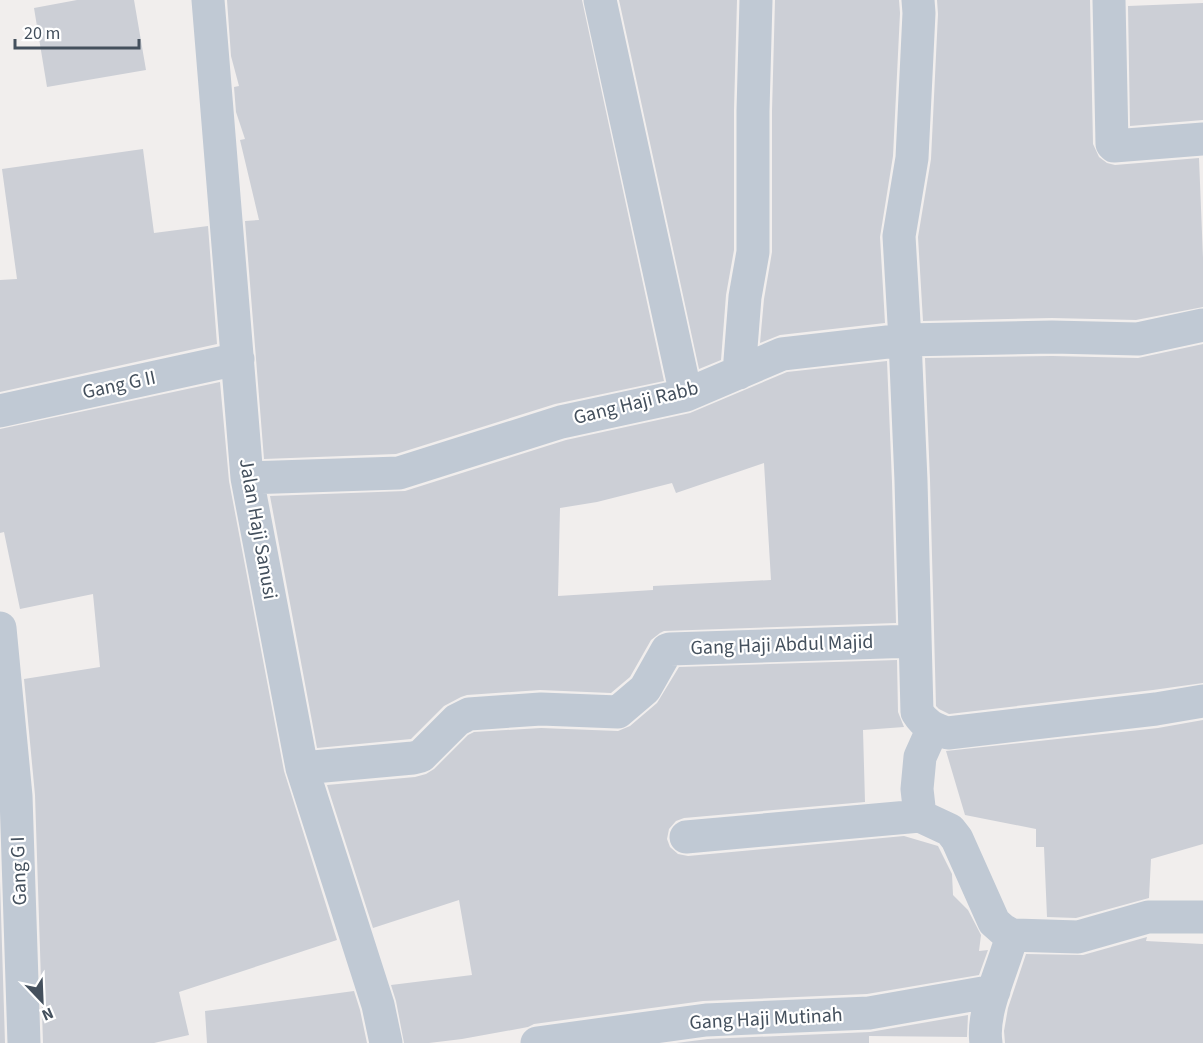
<svg xmlns="http://www.w3.org/2000/svg" width="1203" height="1043" font-family="'Source Sans 3',sans-serif">
<rect width="100%" height="100%" fill="#f1eeed"/>
<!-- building -->
<path fill="#cccfd6" fill-rule="evenodd" d="M 77,0 L 134,0 L 146,70 L 47,87 L 34,8 Z
M 227,0 L 582,0 L 664,381 L 555,404 L 396,454 L 264,459 L 245,221 L 259,220 L 240,140 L 245,139 L 236,112 L 234,87 L 239,86 L 231,56 Z
M 619,0 L 737,0 L 734,110 L 734,250 L 726,295 L 721,360 L 699,369 Z
M 775,0 L 899,0 L 900,13 L 893,156 L 880,237 L 885,323 L 780,335 L 760,343 L 764,299 L 772,252 L 772,111 Z
M 937,0 L 1090,0 L 1093,144 L 1099,157 L 1107,163 L 1115,165 L 1199,158 L 1203,258 L 1203,307 L 1136,320 L 1052,318 L 923,321 L 918,237 L 931,159 L 938,14 Z
M 1203,3 L 1203,120 L 1130,126 L 1128,6 Z
M 143,149 L 154,233 L 208,226 L 217,344 L 0,392 L 0,280 L 17,279 L 2,169 Z
M 1203,344 L 1203,683 L 1153,690 L 949,714 L 939,709 L 936,706 L 930,480 L 925,358 L 1052,356 L 1138,358 Z
M 887,361 L 892,482 L 896,623 L 664,631 L 660,633 L 651,640 L 630,677 L 611,693 L 540,690 L 467,695 L 461,697 L 444,706 L 411,739 L 317,748 L 270,496 L 405,491 L 566,440 L 690,413 L 787,372 ZM 764,463 L 771,580 L 653,586 L 653,590 L 558,596 L 560,508 L 597,502 L 672,483 L 676,493 Z
M 220,382 L 229,481 L 284,771 L 337,940 L 179,992 L 189,1035 L 154,1043 L 43,1043 L 35,795 L 24,679 L 100,667 L 93,594 L 20,609 L 4,532 L 0,533 L 0,429 Z
M 897,660 L 898,712 L 904,727 L 863,730 L 865,802 L 684,818 L 676,821 L 669,829 L 667,839 L 670,847 L 678,854 L 688,856 L 904,836 L 938,846 L 952,874 L 953,895 L 968,910 L 981,935 L 979,951 L 988,950 L 979,975 L 867,994 L 703,1001 L 534,1024 L 528,1027 L 462,1039 L 429,1043 L 404,1043 L 396,1001 L 391,985 L 472,975 L 459,900 L 373,928 L 327,785 L 415,777 L 426,774 L 434,769 L 468,735 L 474,732 L 541,728 L 618,731 L 630,726 L 657,703 L 679,667 Z
M 1203,720 L 1203,844 L 1151,859 L 1149,898 L 1076,918 L 1047,917 L 1044,847 L 1036,847 L 1036,829 L 965,815 L 946,751 L 1158,728 Z
M 0,881 L 5,1043 L 0,1043 Z
M 1147,937 L 1146,941 L 1203,944 L 1203,1043 L 1005,1043 L 1004,1031 L 1008,1008 L 1026,954 L 1083,955 Z
M 354,991 L 360,1010 L 367,1043 L 207,1043 L 205,1011 Z
M 968,1015 L 967,1037 L 869,1036 L 869,1043 L 676,1043 L 708,1039 L 870,1032 Z"/>
<g fill="none" stroke-linecap="round" stroke-linejoin="round">
<!-- minor -->
<path stroke="#c0c9d4" stroke-width="33" d="M 208,0 L 247,478 L 302,768 L 378,1005 L 386,1043
M 600,0 L 686,395
M 918,0 L 919,13 L 912,158 L 899,236 L 905,340 L 911,481 L 917,712 C 925,725 935,730 948,733 L 1156,709 L 1203,701
M 1109,0 L 1112,144 L 1114,146 L 1203,139
M 739,373 L 745,297 L 753,252 L 753,111 L 756,0
M 0,411 L 238,359
M 247,478 L 399,473 L 561,422 L 686,395 L 782,354 L 905,340 L 1052,337 L 1138,339 L 1203,325
M 0,628 L 16,796 L 24,1043
M 933,728 L 920,757 L 917,789 L 920,816 L 950,830 L 957,839 L 994,922 L 1003,930 L 1012,935
M 302,768 L 413,758 L 421,756 L 457,720 L 469,714 L 541,709 L 618,712 L 645,689 L 667,650 L 670,649 L 915,641
M 686,837 L 920,816
M 537,1043 L 706,1020 L 869,1013 L 994,991
M 986,1043 C 981,1011 1004,967 1012,935 L 1078,937 L 1148,917 L 1203,917"/>
</g>
<g text-anchor="middle" dominant-baseline="central" stroke-width="4.5" stroke-linejoin="round" paint-order="stroke">
<!-- street labels -->
<g font-size="20" fill="#44505d" stroke="#fff">
<text transform="translate(119 385) rotate(-12)">Gang G II</text>
<text transform="translate(636 403) rotate(-14)">Gang Haji Rabb</text>
<text transform="translate(258 529) rotate(80)">Jalan Haji Sanusi</text>
<text transform="translate(782 645) rotate(-2)">Gang Haji Abdul Majid</text>
<text transform="translate(19 871) rotate(-92)">Gang G I</text>
<text transform="translate(766 1019) rotate(-3)">Gang Haji Mutinah</text>
</g>
</g>
<!-- north arrow -->
<g transform="translate(42 1001) rotate(157)" stroke="#ffffff" stroke-width="4.5" paint-order="stroke">
<path d="M0-4.5L10 22L0 15L-10 22Z" fill="#44505d"/>
<text y="-9" font-size="16" font-weight="bold" text-anchor="middle" fill="#44505d">N</text>
</g>
<!-- scale -->
<path d="M15 39v9h124v-9" fill="none" stroke="#44505d" stroke-width="3"/>
<text x="24" y="39" font-size="18" fill="#44505d" stroke="#ffffff" stroke-width="4.5" paint-order="stroke">20 m</text>
</svg>
